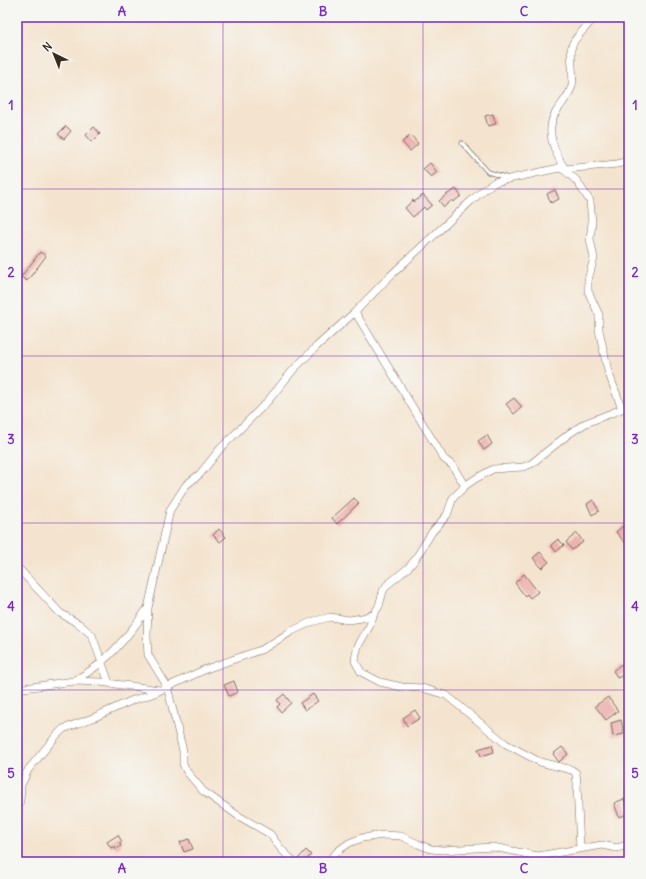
<svg xmlns="http://www.w3.org/2000/svg" width="646" height="879" font-family="Delius,sans-serif">
<rect width="100%" height="100%" fill="#f6f6f2"/>
<filter id="ink" filterUnits="userSpaceOnUse"><feTurbulence type="fractalNoise" baseFrequency=".025" numOctaves="2"/><feDisplacementMap in="SourceGraphic" scale="8" xChannelSelector="R" yChannelSelector="G"/><feConvolveMatrix kernelMatrix="1 2 1 2 8 2 1 2 1" color-interpolation-filters="sRGB"/></filter>
<filter id="wash" filterUnits="userSpaceOnUse"><feTurbulence type="fractalNoise" baseFrequency=".012" numOctaves="4" result="noise"/><feDisplacementMap in="SourceGraphic" scale="16" xChannelSelector="R" yChannelSelector="G"/><feGaussianBlur stdDeviation="0.9" result="paint"/><feColorMatrix in="noise" values="0 0 0 0 0 0 0 0 0 0 0 0 0 0 0 0 0 1.4 0 .05"/><feComposite in="paint" operator="in"/></filter>
<g filter="url(#wash)">
<rect width="100%" height="100%" fill="#f4e4cf"/>
<g id="blocks">
<!-- building -->
<path fill="#edb3b2" d="M 493,114 L 496,124 L 488,126 L 485,116 Z
M 66,126 L 71,131 L 64,139 L 58,134 Z
M 94,127 L 100,134 L 92,142 L 86,135 Z
M 410,136 L 411,137 L 412,136 L 418,144 L 410,151 L 402,142 Z
M 430,163 L 437,172 L 431,177 L 423,169 Z
M 456,189 L 461,196 L 453,202 L 452,200 L 444,207 L 439,201 L 446,195 Z
M 555,190 L 559,199 L 551,203 L 547,194 Z
M 423,195 L 432,205 L 426,210 L 424,207 L 413,217 L 405,208 L 413,200 L 414,202 Z
M 40,252 L 46,256 L 27,281 L 21,277 Z
M 514,398 L 522,407 L 514,414 L 506,404 Z
M 487,435 L 492,444 L 484,450 L 478,441 Z
M 354,498 L 359,503 L 337,524 L 332,518 Z
M 593,500 L 599,511 L 592,515 L 587,504 Z
M 629,521 L 629,541 L 626,544 L 616,532 Z
M 219,529 L 226,537 L 220,542 L 213,535 Z
M 577,533 L 583,542 L 572,550 L 566,542 Z
M 558,539 L 564,545 L 556,552 L 551,545 Z
M 540,552 L 549,562 L 542,568 L 533,558 Z
M 524,574 L 538,592 L 530,598 L 527,594 L 525,596 L 515,583 Z
M 621,664 L 627,672 L 618,678 L 613,671 Z
M 234,681 L 238,692 L 229,696 L 224,685 Z
M 284,694 L 291,703 L 281,712 L 277,707 L 280,704 L 277,700 Z
M 313,694 L 318,701 L 305,710 L 300,703 Z
M 608,697 L 618,711 L 606,720 L 595,706 Z
M 415,710 L 420,718 L 407,726 L 403,718 Z
M 621,720 L 624,734 L 613,736 L 611,723 Z
M 492,745 L 494,752 L 481,756 L 478,749 Z
M 562,747 L 568,754 L 559,762 L 553,754 Z
M 624,799 L 629,814 L 619,817 L 614,803 Z
M 118,835 L 122,842 L 119,843 L 121,846 L 116,849 L 115,846 L 111,848 L 107,842 Z
M 189,839 L 193,849 L 184,852 L 180,842 Z
M 306,850 L 311,855 L 304,862 L 301,862 L 298,859 Z"/>
</g>
</g>
<g filter="url(#ink)">
<use href="#blocks" fill-opacity="0" stroke="#7c6b5c" stroke-width="1"/>
<g fill="none" stroke-linecap="round" stroke-linejoin="round">
<defs>
<path id="lane" d="M 462,143 L 488,172 L 508,178"/>
<path id="street" d="M 565,169 C 555,153 544,131 556,112 C 562,103 569,96 572,86 C 575,73 568,53 573,43 C 578,34 588,26 594,17
M 564,170 L 565,169 L 617,164 L 629,161
M 355,312 L 444,459 L 452,465 L 465,486
M 17,567 L 60,613 L 79,624 L 92,635 L 109,683
M 374,614 L 369,627 L 358,646 L 356,654 L 355,661 L 361,672 L 380,682 L 402,687 L 422,688 L 446,695 L 506,744 L 540,762 L 572,770 L 576,773 L 577,784 L 580,849
M 74,681 C 84,675 94,669 103,661 C 120,646 134,628 147,609
M 17,689 L 74,681 L 100,682 L 160,690
M 17,808 L 20,801 L 21,785 L 28,770 L 56,736 L 63,729 L 95,717 L 133,700 L 152,694 L 206,669 L 263,649 L 292,631 L 311,622 L 330,617 L 349,620 L 362,618 L 374,614 L 379,606 L 383,591 L 387,585 L 408,568 L 414,561 L 432,532 L 447,515 L 453,498 L 465,486 L 475,479 L 493,469 L 523,467 L 531,464 L 570,433 L 586,423 L 622,409 L 629,403
M 294,862 L 281,849 L 270,834 L 237,815 L 203,791 L 187,772 L 183,764 L 183,751 L 167,686 L 148,655 L 147,636 L 148,608 L 170,510 L 186,485 L 200,474 L 220,449 L 267,402 L 294,369 L 317,346 L 355,312 L 390,276 L 471,201 L 486,188 L 495,182 L 559,168 L 564,170 L 576,180 L 590,201 L 592,223 L 590,239 L 594,258 L 588,280 L 588,291 L 599,315 L 599,330 L 608,371 L 622,409
M 327,862 L 338,851 L 349,843 L 362,838 L 383,835 L 401,836 L 418,844 L 431,849 L 443,850 L 493,847 L 538,856 L 602,845 L 616,848 L 629,845"/>
</defs>
<!-- lane casing -->
<use href="#lane" stroke="#7c6b5c" stroke-width="5"/>
<!-- street casing -->
<use href="#street" stroke="#7c6b5c" stroke-width="8"/>
<!-- lane -->
<use href="#lane" stroke="#fff" stroke-width="3.5"/>
<!-- street -->
<use href="#street" stroke="#fff" stroke-width="7"/>
</g>
</g>
<!-- grid -->
<path fill="none" stroke="#7b2cbf" stroke-width="1" stroke-opacity="0.55" d="M 223,17 L 223,862M 423,17 L 423,862M 17,189 L 629,189M 17,356 L 629,356M 17,523 L 629,523M 17,690 L 629,690"/>
<!-- margin -->
<rect width="646" height="879" fill="none" stroke="#f6f6f2" stroke-width="44"/>
<!-- north arrow -->
<g transform="translate(54 54) rotate(317)" stroke="#f6f6f2" stroke-width="3" paint-order="stroke">
<path d="M0-3L7 15L0 10L-7 15Z" fill="#3b2a1e"/>
<text y="-6" font-size="11" font-weight="bold" text-anchor="middle" fill="#3b2a1e">N</text>
</g>
<rect x="22" y="22" width="602" height="835" fill="none" stroke="#7b2cbf" stroke-width="1.5"/>
<g font-size="13" text-anchor="middle" font-weight="bold" fill="#7b2cbf">
<text x="122" y="16">A</text>
<text x="323" y="16">B</text>
<text x="524" y="16">C</text>
<text x="11" y="110">1</text>
<text x="635" y="110">1</text>
<text x="11" y="277">2</text>
<text x="635" y="277">2</text>
<text x="11" y="444">3</text>
<text x="635" y="444">3</text>
<text x="11" y="611">4</text>
<text x="635" y="611">4</text>
<text x="11" y="778">5</text>
<text x="635" y="778">5</text>
<text x="122" y="873">A</text>
<text x="323" y="873">B</text>
<text x="524" y="873">C</text>
</g>
</svg>
